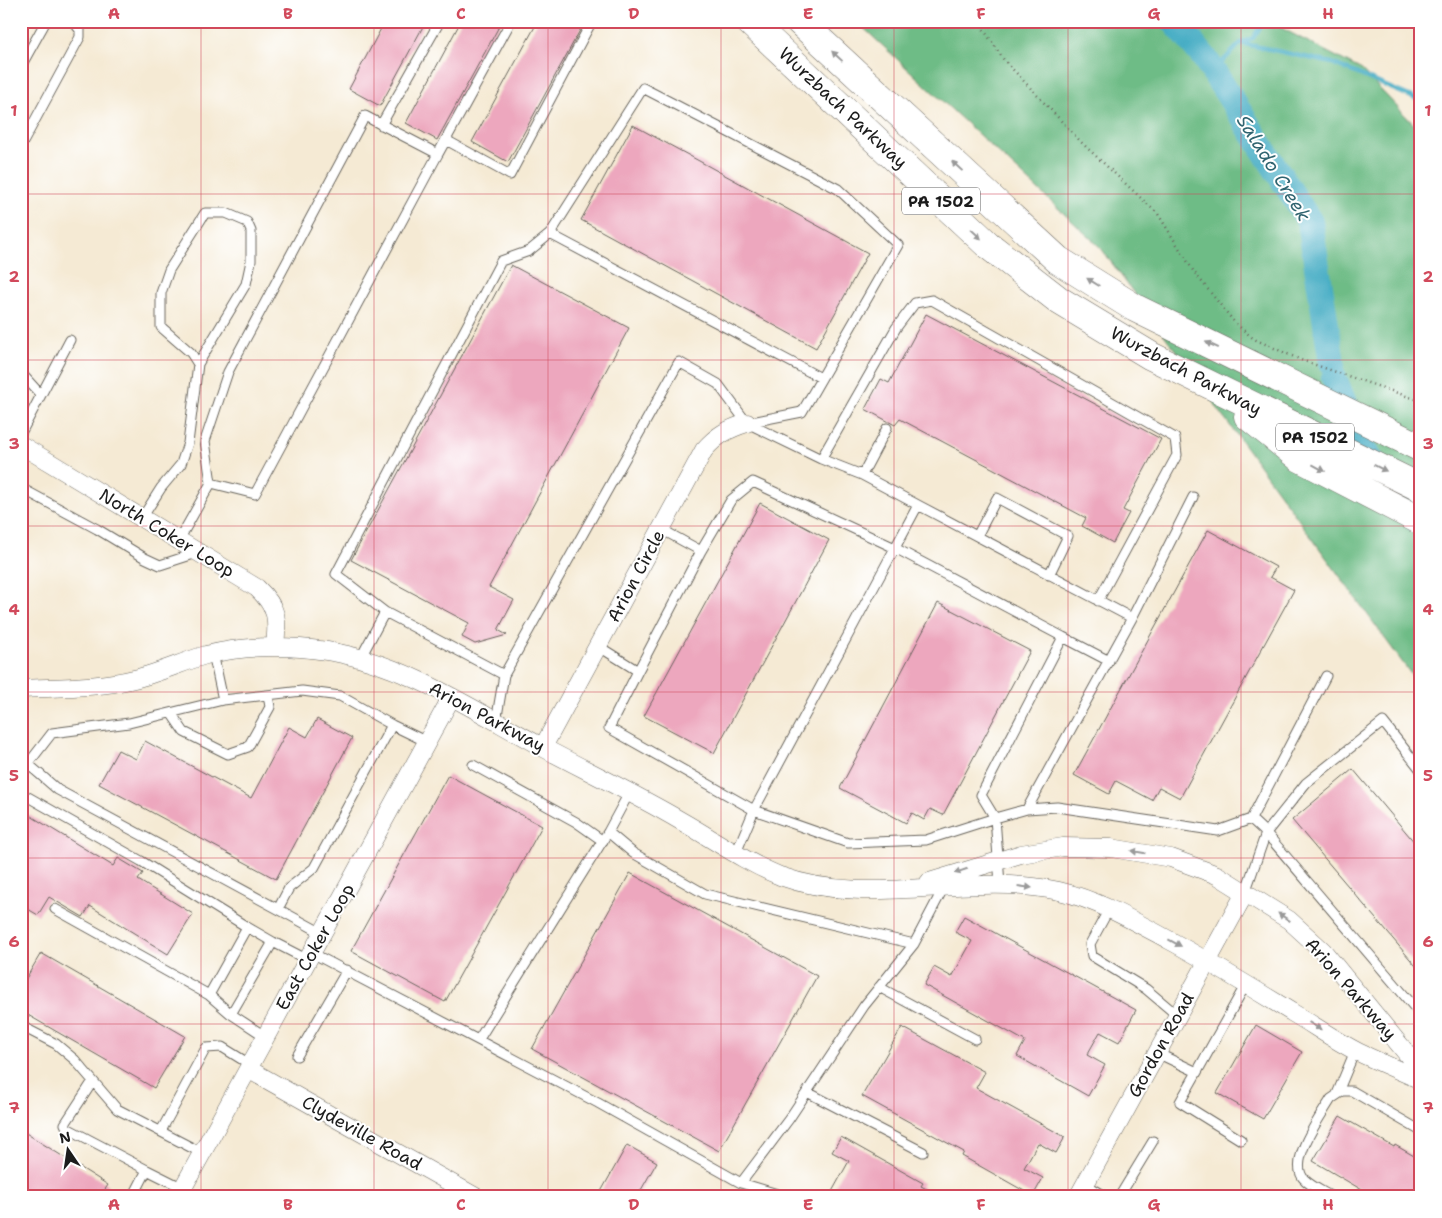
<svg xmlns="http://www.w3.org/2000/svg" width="1442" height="1218" font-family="'Shantell Sans',sans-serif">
<rect width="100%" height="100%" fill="#fff"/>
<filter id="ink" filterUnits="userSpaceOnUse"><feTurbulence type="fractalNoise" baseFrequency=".02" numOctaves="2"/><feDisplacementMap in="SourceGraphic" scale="10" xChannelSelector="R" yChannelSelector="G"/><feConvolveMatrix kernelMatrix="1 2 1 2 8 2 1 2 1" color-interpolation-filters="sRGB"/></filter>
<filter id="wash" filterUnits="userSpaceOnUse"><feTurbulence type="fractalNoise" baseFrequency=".0096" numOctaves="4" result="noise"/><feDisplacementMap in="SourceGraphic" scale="20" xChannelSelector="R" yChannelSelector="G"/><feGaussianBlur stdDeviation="1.12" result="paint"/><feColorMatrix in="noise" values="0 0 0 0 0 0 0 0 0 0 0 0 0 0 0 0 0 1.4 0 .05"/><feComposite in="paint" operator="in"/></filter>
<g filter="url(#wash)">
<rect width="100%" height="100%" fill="#f5ead4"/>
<!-- forest -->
<path fill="#6ebc86" stroke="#456c51" d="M 856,21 L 1268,21 L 1362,70 L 1421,132 L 1421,688 L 1101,248 Z"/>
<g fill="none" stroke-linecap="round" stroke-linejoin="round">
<!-- stream -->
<path stroke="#43abc3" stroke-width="4.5" d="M 1241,43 L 1332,63 L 1421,101
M 1213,71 L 1241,43 L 1253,38 L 1264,21"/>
<!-- river -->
<path stroke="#43abc3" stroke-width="26" d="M 1174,21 L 1204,57 L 1310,222 L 1332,363
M 1334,378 L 1363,450 L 1418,520"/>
</g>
<g id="blocks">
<!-- building -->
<path fill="#eda7be" d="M 385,21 L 426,21 L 380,106 L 349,89 Z
M 461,21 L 502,21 L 437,140 L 406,123 Z
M 538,21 L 585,21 L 508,162 L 472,142 Z
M 633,125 L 868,253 L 816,348 L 581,220 Z
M 511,265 L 629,328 L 489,587 L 514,600 L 498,630 L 507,635 L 475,644 L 462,637 L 469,623 L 351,560 Z
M 926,314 L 1161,439 L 1123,510 L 1129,513 L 1113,543 L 1082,526 L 1086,518 L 900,419 L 895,425 L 865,409 L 881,379 L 889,383 Z
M 760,503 L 829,540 L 714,753 L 644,716 Z
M 1208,530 L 1276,567 L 1270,577 L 1294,590 L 1180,798 L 1159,787 L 1152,800 L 1116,781 L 1109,794 L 1074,775 Z
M 938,603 L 1030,651 L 943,815 L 930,809 L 924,820 L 912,813 L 906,823 L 840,788 Z
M 317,719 L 352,738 L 276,879 L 99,784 L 118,750 L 136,759 L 145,741 L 251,798 L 289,727 L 307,737 Z
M 1353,769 L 1421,850 L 1421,972 L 1292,820 Z
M 448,775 L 542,826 L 445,1002 L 351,951 Z
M 21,810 L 113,866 L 118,858 L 143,873 L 138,880 L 193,914 L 168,954 L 90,906 L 83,917 L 49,897 L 38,915 L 21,905 Z
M 630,873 L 817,976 L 719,1151 L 532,1049 Z
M 964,916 L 1136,1010 L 1119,1042 L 1100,1032 L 1087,1055 L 1105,1065 L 1088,1096 L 1017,1056 L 1025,1041 L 924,985 L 934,967 L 952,977 L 972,941 L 955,932 Z
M 41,953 L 185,1036 L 154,1088 L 21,1011 L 21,987 Z
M 1256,1025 L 1302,1052 L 1263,1119 L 1217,1093 Z
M 902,1027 L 985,1072 L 976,1088 L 1065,1137 L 1056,1153 L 1038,1143 L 1024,1168 L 1043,1178 L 1033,1196 L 962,1156 L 964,1152 L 862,1096 Z
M 1340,1116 L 1394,1147 L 1395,1145 L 1421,1160 L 1421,1197 L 1374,1197 L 1313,1161 Z
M 21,1130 L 108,1185 L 100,1197 L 21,1197 Z
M 841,1137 L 923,1183 L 921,1186 L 941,1197 L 829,1197 L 849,1161 L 832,1152 Z
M 627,1145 L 657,1162 L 637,1197 L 598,1197 Z"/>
</g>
</g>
<g filter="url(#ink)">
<use href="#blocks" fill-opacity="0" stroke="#68645c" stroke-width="1"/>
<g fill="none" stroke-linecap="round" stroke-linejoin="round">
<defs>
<path id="lane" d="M 21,66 L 46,21
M 381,125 L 440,21
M 446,140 L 510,175 L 592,21
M 21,146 L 80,37 L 80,30 L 73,21
M 438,154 L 511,21
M 21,373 L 41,395
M 747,423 L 802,412 L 898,245 L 838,189 L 643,88 L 550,234 L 821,378
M 21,433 L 70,340
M 821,459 L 896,328 L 915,303 L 932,300 L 1175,438 L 1177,455 L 1098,601
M 862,475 L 887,428
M 21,488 L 97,529 L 145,558 L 160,565 L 197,553
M 918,505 L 1132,618 L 1027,809
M 142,518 L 161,488 L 181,464 L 188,443 L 198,364 L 191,353 L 161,327 L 161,293 L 169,270 L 205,213 L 226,213 L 247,222 L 251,231 L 251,261 L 246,284 L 198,364
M 977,536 L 997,498 L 1068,536 L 1049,575
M 179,540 L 211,483 L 205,441 L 228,372 L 365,116 L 438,154 L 255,494 L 211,483
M 385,612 L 336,574 L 501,261 L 529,251 L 550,234
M 1132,618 L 1193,497
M 1063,637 L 1109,661
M 598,646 L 638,671 L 609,728 L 754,810 L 895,548 L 753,482 L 731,500 L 701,551
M 360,659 L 385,612 L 504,675 L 496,722
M 638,671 L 701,551 L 661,529
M 504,675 L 679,362 L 718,384 L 747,423 L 821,459 L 862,475 L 918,505 L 895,548 L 1063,637 L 981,795 L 995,818 L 926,840 L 848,843 L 754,810 L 736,853
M 223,700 L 302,691 L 340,696 L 392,725 L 314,868 L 289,888 L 278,909 L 322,933
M 171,713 L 184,732 L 228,754 L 248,747 L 270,707 L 268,695
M 392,725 L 427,742
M 21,761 L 28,764 L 52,733 L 129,723 L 223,700 L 213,653
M 28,764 L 58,790 L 278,909
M 473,765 L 576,822 L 603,841
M 1421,770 L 1383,722 L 1306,783 L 1266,833 L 1421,1015
M 21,793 L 141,861 L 247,927 L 209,995 L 231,1014 L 266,1037
M 608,832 L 633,853 L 705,894 L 914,944
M 1000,884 L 995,818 L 1027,809 L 1057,807 L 1218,831 L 1251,819 L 1326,676
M 1245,893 L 1266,833 L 1251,819
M 55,909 L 209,995
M 1109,909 L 1090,944 L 1092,956 L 1146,989 L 1178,1016
M 273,942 L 308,960
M 312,953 L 598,1103 L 741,1183 L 789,1119 L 864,1006 L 914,944 L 944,887
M 879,987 L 975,1039
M 231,1014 L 273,942 L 247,927
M 21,1026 L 56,1044 L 75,1060 L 117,1109 L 202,1153
M 479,1039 L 608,832 L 629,793
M 1157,1053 L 1197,1072 L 1246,984
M 297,1056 L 347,970
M 1197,1072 L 1180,1102 L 1241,1140
M 93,1081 L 65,1124 L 67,1128 L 147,1170
M 807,1092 L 923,1152
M 1337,1094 L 1355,1051
M 161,1131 L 206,1048 L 222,1047 L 251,1065
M 741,1183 L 787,1197
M 1085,1184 L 1107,1197
M 133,1197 L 147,1170 L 183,1188
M 1119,1197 L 1153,1141
M 1332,1197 C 1324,1192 1312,1187 1305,1180 C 1286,1163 1321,1116 1331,1099 L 1343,1091 L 1352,1091 L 1421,1131"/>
<path id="street" d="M 21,445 L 257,588 C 278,608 278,619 275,646
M 21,689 C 59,687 98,688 134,679 C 159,673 182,662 206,655 C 246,645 287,645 327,651 C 404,663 472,709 540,746 C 587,771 635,794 681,821 C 713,839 745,862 780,876 C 870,909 967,871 1059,891 C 1098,900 1134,921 1169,940 C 1212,963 1252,988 1293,1013 C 1315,1026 1336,1041 1358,1052 C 1379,1062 1400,1071 1421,1080
M 543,747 L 704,450 C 717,435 728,429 747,423
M 929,882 L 1021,854 L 1063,847 L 1111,848 L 1171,858 L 1217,875 L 1289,920 L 1323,951 L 1421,1071
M 248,1069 L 476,1197
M 178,1197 L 451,698
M 1078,1197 L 1245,893"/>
<path id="highway" d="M 749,21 L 988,245 L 1060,301 L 1151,356 L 1421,488
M 799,21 L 1058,260 L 1135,308 L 1421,448
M 1248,416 L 1300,458 L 1421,521"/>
</defs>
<!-- lane casing -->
<use href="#lane" stroke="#68645c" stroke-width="11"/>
<!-- street casing -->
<use href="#street" stroke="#68645c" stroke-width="19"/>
<!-- highway casing -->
<use href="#highway" stroke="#68645c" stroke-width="29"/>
<!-- path -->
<path stroke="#68645c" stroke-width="2.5" stroke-dasharray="1 4" stroke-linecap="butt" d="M 978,21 L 1004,60 L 1082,143 L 1158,214 L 1194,272 L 1235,323 L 1254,339 L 1301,360 L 1421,401"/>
<!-- lane -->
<use href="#lane" stroke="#fff" stroke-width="9"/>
<!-- street -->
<use href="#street" stroke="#fff" stroke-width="18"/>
<!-- highway -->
<use href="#highway" stroke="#fff" stroke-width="28"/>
</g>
<!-- one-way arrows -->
<defs><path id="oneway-solid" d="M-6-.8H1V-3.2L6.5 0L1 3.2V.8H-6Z" transform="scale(1.25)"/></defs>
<g fill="#999">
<use href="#oneway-solid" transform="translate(837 56) rotate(-137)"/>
<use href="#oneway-solid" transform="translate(957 166) rotate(-137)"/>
<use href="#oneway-solid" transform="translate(976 234) rotate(43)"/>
<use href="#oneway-solid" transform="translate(1093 282) rotate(-148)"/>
<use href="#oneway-solid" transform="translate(1212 345) rotate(-155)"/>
<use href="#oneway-solid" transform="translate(1319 468) rotate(28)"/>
<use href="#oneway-solid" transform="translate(1380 468) rotate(26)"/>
<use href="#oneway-solid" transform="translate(1138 852) rotate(-171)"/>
<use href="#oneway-solid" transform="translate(961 871) rotate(161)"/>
<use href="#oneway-solid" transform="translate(1025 887) rotate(7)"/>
<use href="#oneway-solid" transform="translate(1284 917) rotate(-147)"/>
<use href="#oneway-solid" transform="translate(1175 943) rotate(28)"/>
<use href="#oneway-solid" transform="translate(1315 1026) rotate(31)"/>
</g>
</g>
<!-- grid -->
<path fill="none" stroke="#d1495b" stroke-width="1" stroke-opacity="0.55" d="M 201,21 L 201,1197M 374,21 L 374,1197M 548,21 L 548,1197M 721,21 L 721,1197M 894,21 L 894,1197M 1068,21 L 1068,1197M 1241,21 L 1241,1197M 21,194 L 1421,194M 21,360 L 1421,360M 21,526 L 1421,526M 21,692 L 1421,692M 21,858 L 1421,858M 21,1024 L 1421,1024"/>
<g text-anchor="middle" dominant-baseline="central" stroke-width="4" stroke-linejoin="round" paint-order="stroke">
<!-- shield labels -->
<g fill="#fff" stroke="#606060" stroke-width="1">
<rect x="902" y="187.5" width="78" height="27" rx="4"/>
<rect x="1276" y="423.5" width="78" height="27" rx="4"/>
</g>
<g font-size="16" font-weight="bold" fill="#1c1c1c">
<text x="941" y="201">PA 1502</text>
<text x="1315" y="437">PA 1502</text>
</g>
<!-- street labels -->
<g font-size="18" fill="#1c1c1c" stroke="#fff">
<text transform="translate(843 108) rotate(43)">Wurzbach Parkway</text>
<text transform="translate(1186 371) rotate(28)">Wurzbach Parkway</text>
<text transform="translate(167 533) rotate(31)">North Coker Loop</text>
<text transform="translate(636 576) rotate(-62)">Arion Circle</text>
<text transform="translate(487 717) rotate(28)">Arion Parkway</text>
<text transform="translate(315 947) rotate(-61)">East Coker Loop</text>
<text transform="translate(1351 989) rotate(49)">Arion Parkway</text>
<text transform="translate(1161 1045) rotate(-61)">Gordon Road</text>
<text transform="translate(362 1133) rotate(29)">Clydeville Road</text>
</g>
<!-- water labels -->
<g font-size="19" font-style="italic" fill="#306470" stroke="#fff">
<text transform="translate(1274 168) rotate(58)">Salado Creek</text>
</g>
</g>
<!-- margin -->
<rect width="1442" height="1218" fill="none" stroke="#fff" stroke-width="55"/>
<!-- north arrow -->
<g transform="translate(68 1150) rotate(347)" stroke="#ffffff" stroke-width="4" paint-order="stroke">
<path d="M0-4L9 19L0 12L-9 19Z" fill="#1c1c1c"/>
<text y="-8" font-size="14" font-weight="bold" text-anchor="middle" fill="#1c1c1c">N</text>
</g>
<rect x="28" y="28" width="1386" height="1162" fill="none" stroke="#d1495b" stroke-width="2"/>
<g font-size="16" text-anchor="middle" font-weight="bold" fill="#d1495b">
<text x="114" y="19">A</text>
<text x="288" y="19">B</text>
<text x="461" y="19">C</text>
<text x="634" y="19">D</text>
<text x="808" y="19">E</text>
<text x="981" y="19">F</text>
<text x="1154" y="19">G</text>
<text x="1328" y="19">H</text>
<text x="14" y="116">1</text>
<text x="1428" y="116">1</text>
<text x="14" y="282">2</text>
<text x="1428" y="282">2</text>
<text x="14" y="449">3</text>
<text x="1428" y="449">3</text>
<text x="14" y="615">4</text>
<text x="1428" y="615">4</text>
<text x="14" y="781">5</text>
<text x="1428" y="781">5</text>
<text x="14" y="947">6</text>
<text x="1428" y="947">6</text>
<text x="14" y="1113">7</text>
<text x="1428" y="1113">7</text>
<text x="114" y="1210">A</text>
<text x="288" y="1210">B</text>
<text x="461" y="1210">C</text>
<text x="634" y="1210">D</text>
<text x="808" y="1210">E</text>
<text x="981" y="1210">F</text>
<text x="1154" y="1210">G</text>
<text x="1328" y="1210">H</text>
</g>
</svg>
